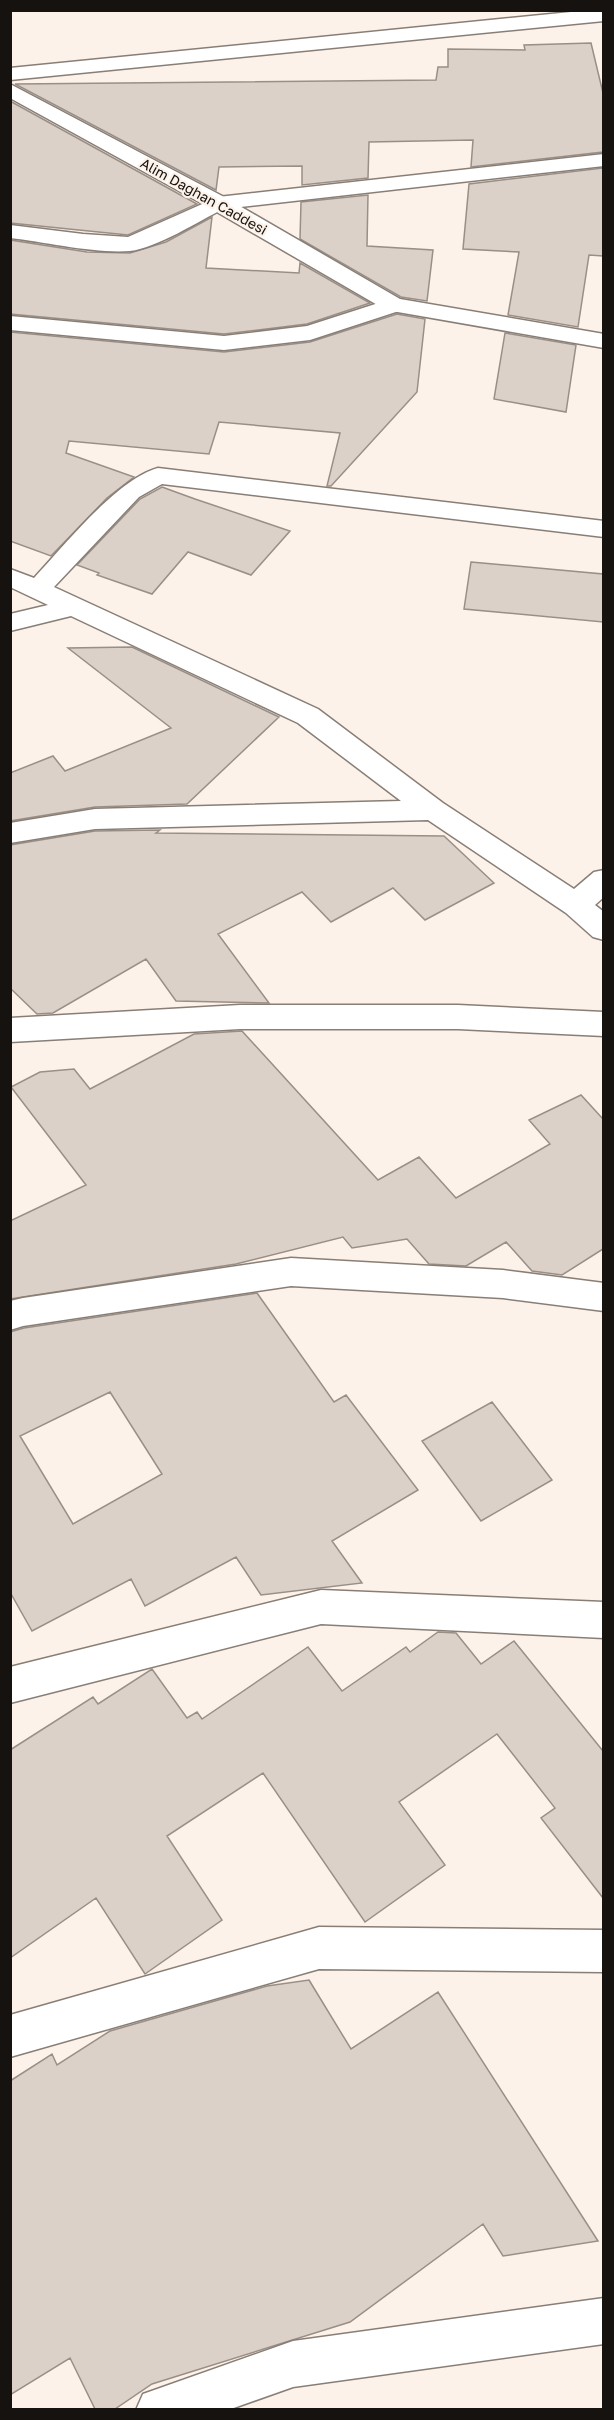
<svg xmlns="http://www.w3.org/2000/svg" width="614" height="2420" font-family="'Golos Text',sans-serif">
<rect width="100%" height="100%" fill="#fdf2e9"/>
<!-- building -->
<path fill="#dcd1c8" stroke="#998f87" stroke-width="1.5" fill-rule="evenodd" d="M 591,43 L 603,93 L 603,152 L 471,167 L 473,140 L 369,142 L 368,178 L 302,185 L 302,166 L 219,167 L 216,190 L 15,84 L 436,80 L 438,67 L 448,67 L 448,49 L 525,50 L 524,45 Z
M 10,101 L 197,204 L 128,235 L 10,223 Z
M 603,168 L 603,256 L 589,255 L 578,327 L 508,315 L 519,252 L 463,249 L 469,184 Z
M 368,195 L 367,246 L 433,250 L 427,301 L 401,297 L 300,239 L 301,202 Z
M 212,217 L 206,268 L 299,273 L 300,263 L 370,303 L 307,324 L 224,334 L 10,314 L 10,240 L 87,252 L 130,253 L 166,242 Z
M 397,314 L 425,319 L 417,392 L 331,486 L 327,486 L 340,433 L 219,422 L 209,454 L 69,441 L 66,453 L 134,477 L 107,498 L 51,556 L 10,541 L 10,332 L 224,352 L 310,342 Z
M 505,333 L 576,345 L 566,412 L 494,399 Z
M 162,487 L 195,499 L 290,531 L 251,575 L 188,552 L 152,594 L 97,575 L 99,573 L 77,565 L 140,499 Z
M 471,562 L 603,574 L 603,622 L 464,609 Z
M 132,647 L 279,717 L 187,804 L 95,807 L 10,821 L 10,773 L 53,756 L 65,771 L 171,728 L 68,648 Z
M 160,830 L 156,833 L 444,836 L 494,883 L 425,920 L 393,888 L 331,922 L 302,892 L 218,934 L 269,1003 L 176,1001 L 146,959 L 53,1013 L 37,1014 L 10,988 L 10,845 L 95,831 Z
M 242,1031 L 378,1180 L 419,1157 L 456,1198 L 550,1144 L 529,1120 L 581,1095 L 603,1119 L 603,1249 L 562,1275 L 532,1271 L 506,1242 L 466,1266 L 429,1264 L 407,1239 L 352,1248 L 343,1237 L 236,1264 L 10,1299 L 10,1221 L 86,1185 L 11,1087 L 40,1072 L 74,1069 L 90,1089 L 194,1034 Z
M 257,1293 L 334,1402 L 346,1395 L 418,1490 L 332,1541 L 362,1583 L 261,1595 L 236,1557 L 145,1606 L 131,1579 L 32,1631 L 10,1592 L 10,1332 L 24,1328 ZM 110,1392 L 162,1474 L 73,1524 L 20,1436 Z
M 492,1402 L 552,1480 L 481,1521 L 422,1441 Z
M 438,1632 L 456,1633 L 481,1664 L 514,1641 L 603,1751 L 603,1898 L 541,1818 L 555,1808 L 497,1734 L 399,1802 L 445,1865 L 365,1922 L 263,1773 L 167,1836 L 222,1920 L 145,1974 L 96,1898 L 10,1958 L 10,1750 L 93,1697 L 98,1704 L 152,1669 L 187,1718 L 197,1712 L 202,1719 L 308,1647 L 342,1691 L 406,1647 L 410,1652 Z
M 309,1980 L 351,2049 L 438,1992 L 598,2241 L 503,2256 L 483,2224 L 350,2322 L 152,2384 L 115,2409 L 95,2409 L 70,2358 L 10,2395 L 10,2081 L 52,2054 L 57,2065 L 110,2031 L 267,1986 Z"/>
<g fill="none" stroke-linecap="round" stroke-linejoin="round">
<defs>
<path id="street" d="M 591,10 L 604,10 L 604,21 L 10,80 L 10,68 Z
M 604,154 L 604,166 L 223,209 C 199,221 157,248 130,251 C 97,254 45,242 10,238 L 10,225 L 83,234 L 128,237 L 218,197 Z
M 394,298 L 402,300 L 405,305 L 402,310 L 310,340 L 224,350 L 10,330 L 10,316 L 224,336 L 307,326 Z
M 158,468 L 604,521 L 604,537 L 162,484 L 139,497 L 54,587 L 318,709 L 443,803 L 574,889 L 594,872 L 604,870 L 604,897 L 595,905 L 604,912 L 604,940 L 593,937 L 566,913 L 428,820 L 95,829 L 10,843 L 10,823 L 95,809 L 401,801 L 298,723 L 71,616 L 10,631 L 10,614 L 48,605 L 10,587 L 10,569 L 34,578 C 64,546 117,479 158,468 Z
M 240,1005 L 458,1005 L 604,1012 L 604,1036 L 458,1029 L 240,1029 L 10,1042 L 10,1018 Z
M 291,1258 L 503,1270 L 604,1283 L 604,1311 L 503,1298 L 291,1286 L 23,1326 L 10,1330 L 10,1301 L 23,1298 Z
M 321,1590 L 604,1602 L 604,1638 L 321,1624 L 10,1703 L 10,1667 Z
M 319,1927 L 604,1930 L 604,1972 L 319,1969 L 10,2057 L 10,2015 Z
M 604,2298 L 604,2344 L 293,2387 L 228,2410 L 136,2410 L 143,2394 L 293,2341 Z"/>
<path id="secondary" d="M 10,84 L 226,198 L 400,299 L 604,334 L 604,348 L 386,310 L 210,208 L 10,98 Z"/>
</defs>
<!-- street casing -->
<use href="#street" stroke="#887e76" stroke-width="3"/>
<!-- secondary casing -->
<use href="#secondary" stroke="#887e76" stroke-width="3"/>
<!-- street -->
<use href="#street" fill="#fff" fill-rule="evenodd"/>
<!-- secondary -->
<use href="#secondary" fill="#fff" fill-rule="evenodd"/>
</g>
<g text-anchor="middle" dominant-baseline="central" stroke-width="4.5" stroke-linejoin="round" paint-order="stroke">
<!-- far-street labels -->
<g font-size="14" fill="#15120f" stroke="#fdf2e9">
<text transform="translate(204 196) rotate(29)">Alim Dağhan Caddesi</text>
</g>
</g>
<!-- border -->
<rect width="614" height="2420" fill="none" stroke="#15120f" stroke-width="24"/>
</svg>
